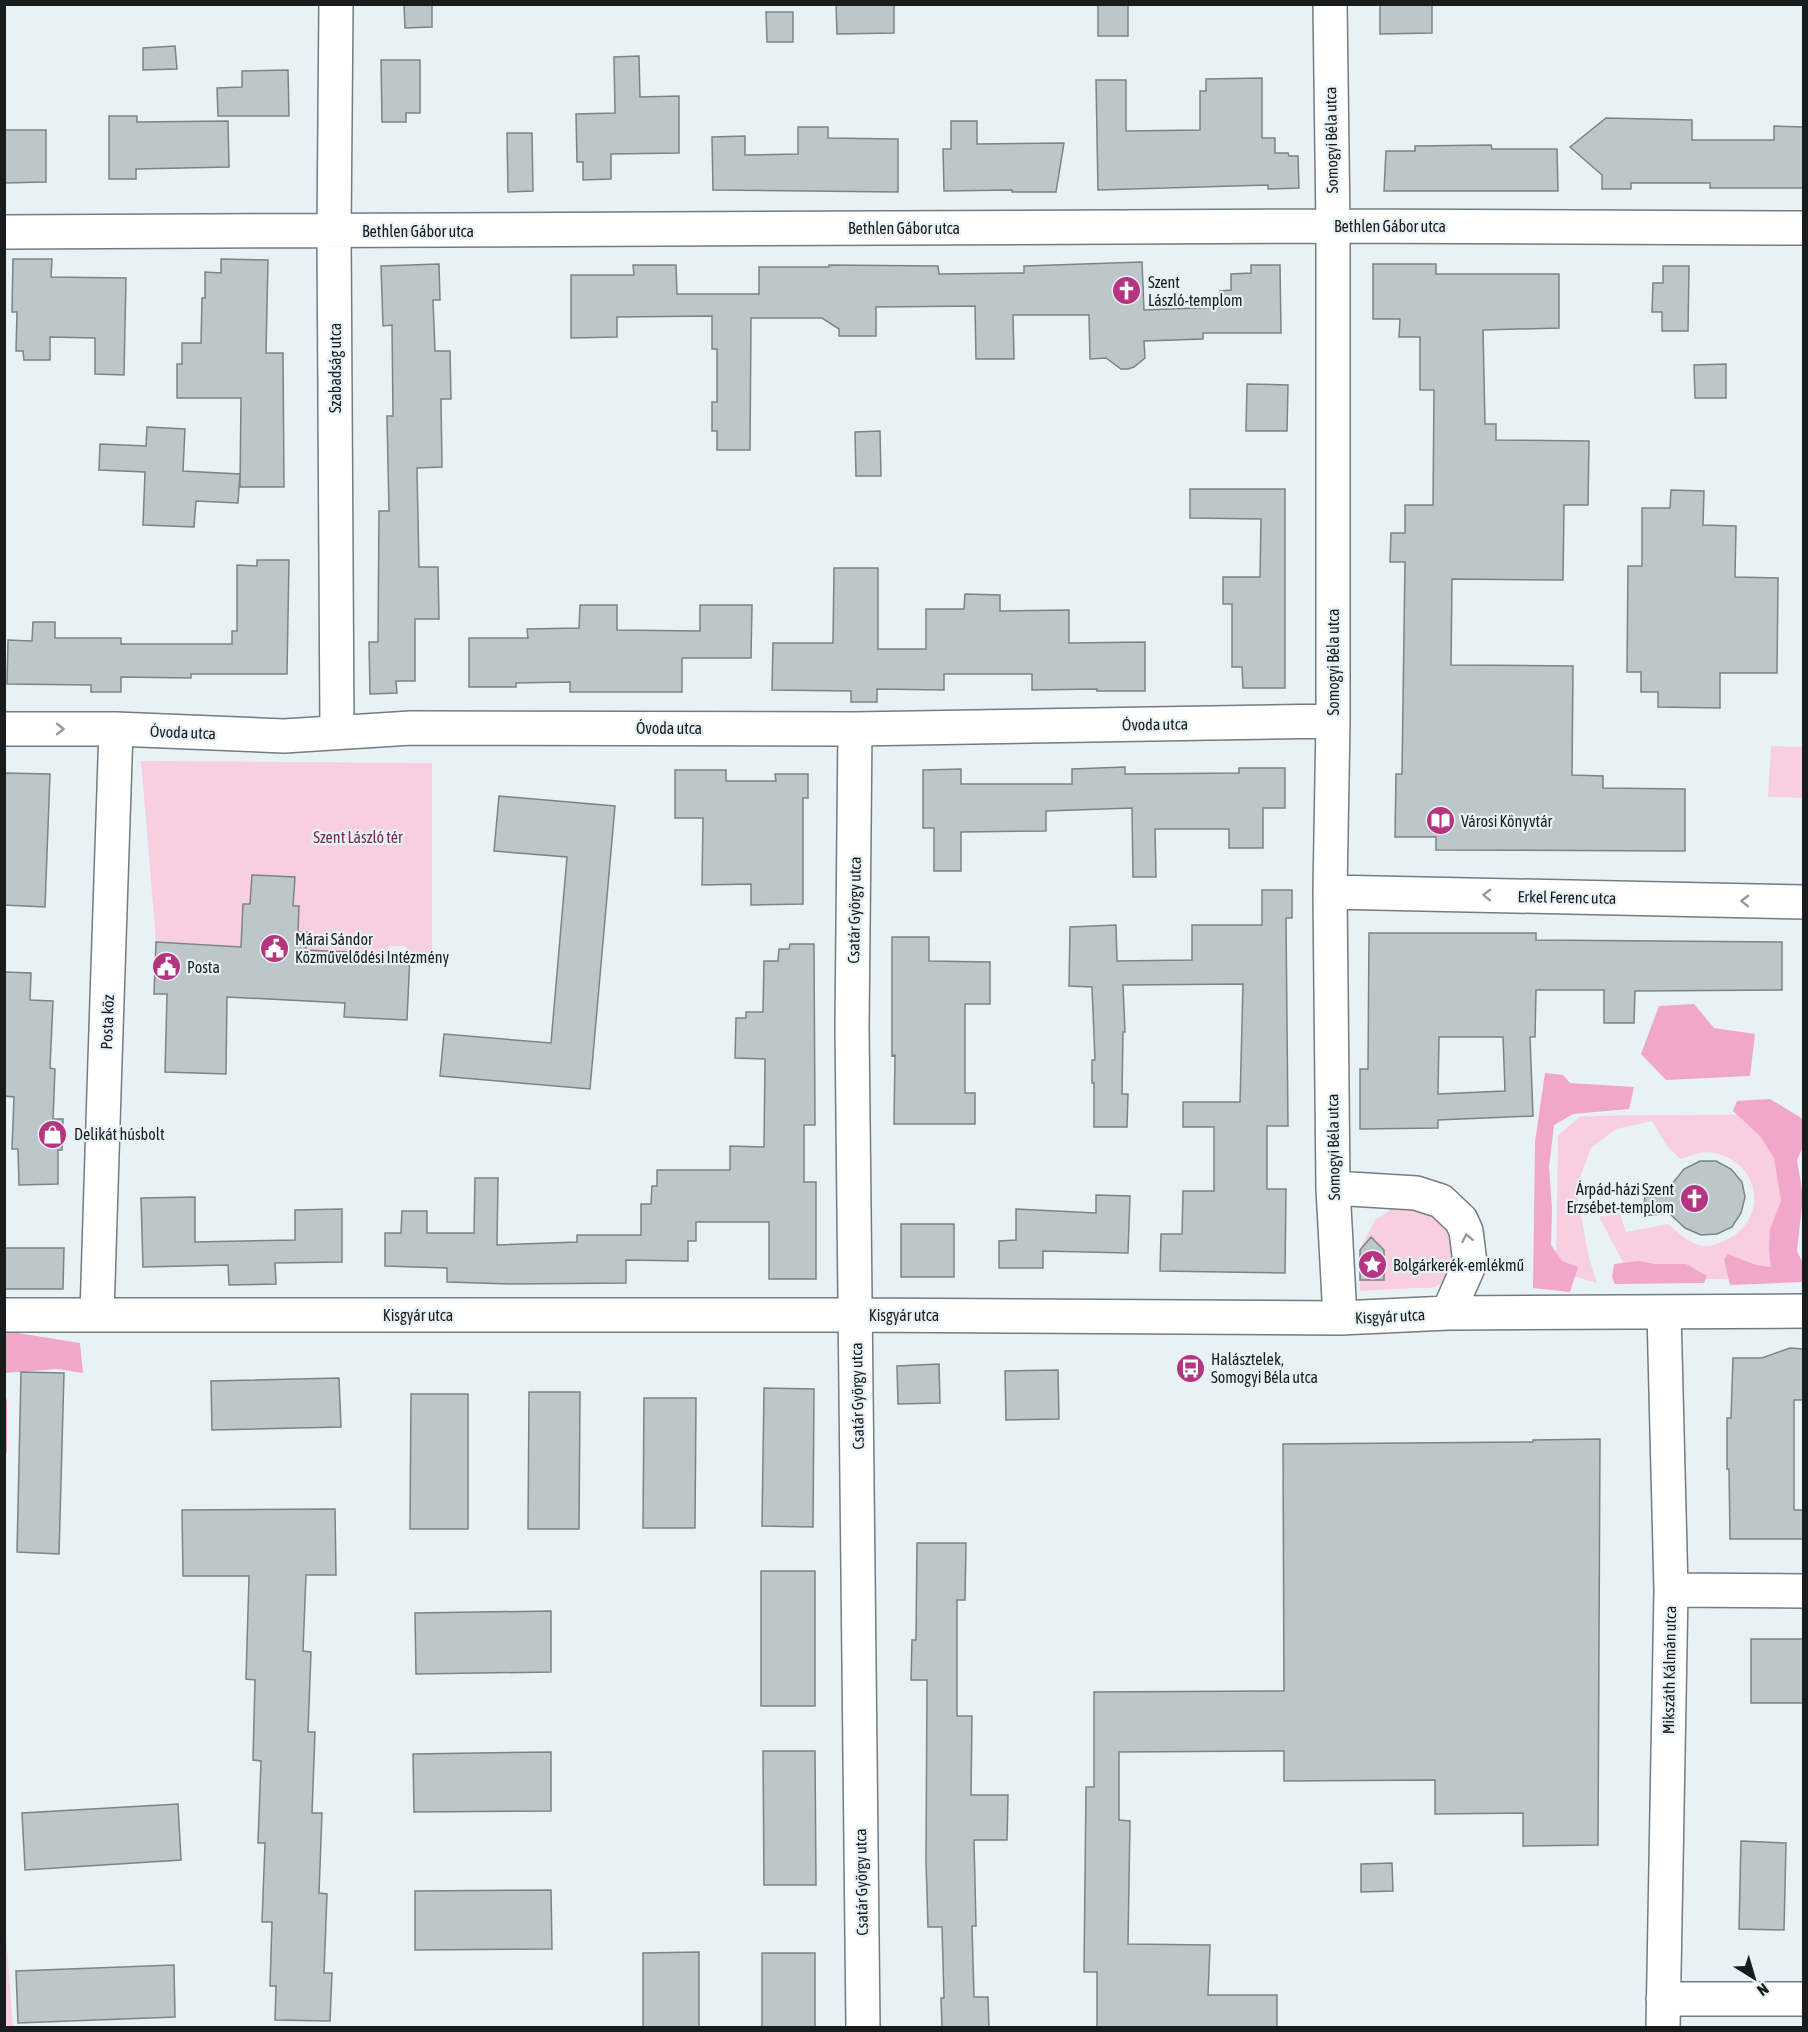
<svg xmlns="http://www.w3.org/2000/svg" width="1808" height="2032" font-family="'Asap Condensed',sans-serif">
<rect width="100%" height="100%" fill="#e8f2f6"/>
<!-- green -->
<path fill="#f8cfe1" d="M 1771,746 L 1803,747 L 1803,798 L 1768,797 Z
M 141,761 L 432,763 L 432,955 L 406,955 L 406,946 L 388,946 L 387,954 L 306,950 L 307,932 L 298,932 L 293,906 L 295,877 L 252,875 L 250,904 L 243,904 L 241,947 L 156,942 Z
M 1788,1114 L 1783,1279 L 1622,1279 L 1623,1262 L 1599,1217 L 1620,1213 L 1626,1232 L 1668,1224 C 1678,1232 1690,1245 1704,1246 C 1712,1247 1719,1243 1726,1240 C 1773,1217 1758,1156 1707,1152 C 1699,1152 1688,1157 1680,1159 L 1667,1146 L 1652,1121 L 1616,1129 L 1591,1148 L 1576,1189 L 1589,1258 L 1597,1283 L 1556,1271 L 1558,1135 L 1581,1116 Z
M 1394,1208 C 1407,1208 1418,1208 1430,1215 C 1454,1228 1465,1276 1434,1287 C 1429,1289 1421,1288 1416,1288 C 1397,1289 1378,1290 1360,1291 L 1360,1249 L 1375,1220 Z
M 4,1922 L 5,1922 L 13,2027 L 5,2027 Z"/>
<!-- forest -->
<path fill="#f0a7ca" d="M 1694,1004 L 1714,1028 L 1755,1034 L 1750,1076 L 1666,1080 L 1641,1054 L 1659,1006 Z
M 1545,1073 L 1563,1075 L 1570,1083 L 1634,1087 L 1629,1109 L 1573,1114 L 1554,1125 L 1549,1166 L 1552,1209 L 1551,1245 L 1562,1261 L 1578,1267 L 1570,1292 L 1533,1288 L 1535,1142 Z
M 1770,1099 L 1803,1119 L 1803,1147 L 1797,1160 L 1803,1196 L 1797,1251 L 1803,1263 L 1803,1282 L 1730,1285 L 1724,1259 L 1728,1254 L 1756,1265 L 1771,1267 L 1769,1251 L 1770,1229 L 1781,1201 L 1774,1158 L 1760,1136 L 1733,1111 L 1737,1101 Z
M 1638,1261 L 1655,1264 L 1686,1264 L 1707,1276 L 1704,1283 L 1615,1284 L 1612,1277 L 1614,1264 Z
M 5,1331 L 80,1343 L 83,1373 L 57,1369 L 5,1373 Z
M 5,1394 L 7,1401 L 7,1451 L 5,1460 Z"/>
<!-- building -->
<path fill="#bdc6ca" stroke="#7b8487" stroke-width="1.5" fill-rule="evenodd" d="M 404,4 L 432,4 L 432,27 L 405,28 Z
M 836,4 L 894,4 L 894,33 L 837,34 Z
M 1098,4 L 1128,4 L 1128,36 L 1098,36 Z
M 1380,4 L 1432,4 L 1432,33 L 1380,34 Z
M 766,12 L 793,12 L 793,42 L 767,42 Z
M 175,46 L 177,69 L 143,70 L 143,48 Z
M 639,56 L 640,97 L 679,96 L 679,153 L 611,154 L 611,179 L 583,180 L 583,162 L 577,162 L 576,114 L 615,113 L 614,57 Z
M 381,60 L 420,60 L 420,113 L 406,113 L 406,122 L 382,122 Z
M 288,70 L 289,116 L 218,116 L 217,88 L 242,87 L 242,71 Z
M 1262,78 L 1262,138 L 1275,138 L 1275,153 L 1288,153 L 1289,156 L 1298,156 L 1299,188 L 1268,189 L 1268,185 L 1098,190 L 1096,80 L 1126,80 L 1126,131 L 1200,130 L 1200,91 L 1206,91 L 1206,79 Z
M 109,116 L 137,116 L 137,122 L 228,121 L 229,167 L 136,169 L 136,179 L 109,179 Z
M 1606,118 L 1692,120 L 1692,140 L 1774,140 L 1774,126 L 1803,127 L 1803,188 L 1710,188 L 1710,183 L 1631,183 L 1631,189 L 1602,189 L 1602,175 L 1570,147 Z
M 951,121 L 977,121 L 977,144 L 1064,143 L 1056,192 L 1012,192 L 1012,190 L 944,191 L 943,149 L 951,149 Z
M 798,127 L 828,127 L 828,138 L 898,139 L 898,192 L 713,190 L 712,137 L 745,136 L 745,155 L 798,154 Z
M 4,130 L 46,130 L 46,182 L 4,183 Z
M 507,133 L 532,133 L 533,191 L 508,192 Z
M 1491,145 L 1492,149 L 1557,149 L 1558,191 L 1384,191 L 1386,151 L 1415,151 L 1415,146 Z
M 13,259 L 52,259 L 51,277 L 126,278 L 124,375 L 95,374 L 95,338 L 50,337 L 50,360 L 24,360 L 23,351 L 16,351 L 17,312 L 12,312 Z
M 221,259 L 268,260 L 266,353 L 283,353 L 284,487 L 240,487 L 241,398 L 177,398 L 177,364 L 182,364 L 182,343 L 201,343 L 202,298 L 205,298 L 205,272 L 221,273 Z
M 1142,262 L 1144,310 L 1220,307 L 1220,291 L 1231,290 L 1231,274 L 1251,273 L 1251,265 L 1280,265 L 1281,333 L 1203,333 L 1203,339 L 1144,341 L 1145,358 L 1134,367 L 1128,369 L 1121,369 L 1106,358 L 1090,359 L 1089,315 L 1013,315 L 1014,359 L 976,359 L 975,306 L 876,307 L 876,336 L 839,336 L 839,329 L 822,318 L 751,318 L 750,450 L 717,450 L 717,431 L 712,431 L 712,402 L 717,402 L 717,349 L 712,349 L 712,316 L 617,317 L 617,337 L 571,338 L 571,275 L 634,275 L 633,265 L 676,265 L 677,294 L 759,294 L 759,267 L 829,267 L 829,265 L 938,266 L 939,274 L 1024,273 L 1024,266 Z
M 439,264 L 440,300 L 433,300 L 435,351 L 450,351 L 451,399 L 441,399 L 442,467 L 417,468 L 419,567 L 438,567 L 439,619 L 415,619 L 415,681 L 396,681 L 397,693 L 370,694 L 369,642 L 378,642 L 379,511 L 389,511 L 387,416 L 393,416 L 392,325 L 383,326 L 381,266 Z
M 1373,264 L 1436,264 L 1436,274 L 1559,274 L 1559,328 L 1483,330 L 1485,424 L 1496,424 L 1496,440 L 1589,441 L 1588,505 L 1564,505 L 1563,580 L 1452,579 L 1451,665 L 1573,666 L 1572,775 L 1603,776 L 1603,788 L 1685,789 L 1685,851 L 1436,850 L 1436,837 L 1395,837 L 1396,774 L 1402,774 L 1405,562 L 1390,562 L 1391,533 L 1405,533 L 1405,505 L 1433,505 L 1434,390 L 1420,390 L 1420,337 L 1399,337 L 1400,319 L 1373,319 Z
M 1663,266 L 1689,266 L 1688,331 L 1662,331 L 1662,312 L 1652,312 L 1653,283 L 1663,283 Z
M 1726,364 L 1726,398 L 1695,398 L 1694,365 Z
M 1247,384 L 1288,385 L 1287,431 L 1246,431 Z
M 147,427 L 185,429 L 183,471 L 240,474 L 238,503 L 196,501 L 194,527 L 143,525 L 145,472 L 99,470 L 100,444 L 146,446 Z
M 880,431 L 881,476 L 856,476 L 855,432 Z
M 1190,489 L 1285,489 L 1285,688 L 1243,688 L 1242,667 L 1232,667 L 1232,604 L 1223,604 L 1223,577 L 1260,577 L 1261,519 L 1190,518 Z
M 1671,490 L 1704,491 L 1703,525 L 1736,526 L 1735,577 L 1778,578 L 1777,673 L 1720,673 L 1720,708 L 1658,707 L 1658,692 L 1641,692 L 1641,672 L 1627,672 L 1628,566 L 1642,566 L 1642,508 L 1670,508 Z
M 257,560 L 289,560 L 287,674 L 191,674 L 191,678 L 121,677 L 121,692 L 91,692 L 91,685 L 7,684 L 8,640 L 32,641 L 33,622 L 55,622 L 55,638 L 121,638 L 121,644 L 232,644 L 232,631 L 237,631 L 237,565 L 257,566 Z
M 834,568 L 878,568 L 878,649 L 926,649 L 926,609 L 964,609 L 965,594 L 1000,595 L 1000,611 L 1069,610 L 1069,643 L 1145,642 L 1145,691 L 1097,691 L 1097,689 L 1032,690 L 1032,674 L 944,674 L 944,690 L 877,689 L 877,702 L 851,702 L 851,691 L 772,690 L 773,643 L 833,643 Z
M 580,605 L 617,605 L 617,630 L 700,631 L 700,605 L 752,605 L 751,658 L 682,658 L 682,692 L 570,692 L 570,682 L 516,683 L 516,687 L 469,687 L 469,638 L 528,638 L 527,629 L 579,628 Z
M 1125,767 L 1125,774 L 1239,773 L 1239,768 L 1285,768 L 1285,808 L 1263,808 L 1263,848 L 1229,848 L 1229,829 L 1155,829 L 1156,877 L 1133,877 L 1132,808 L 1046,811 L 1046,831 L 961,832 L 961,871 L 934,871 L 934,828 L 923,828 L 923,770 L 961,769 L 961,784 L 1072,784 L 1072,769 Z
M 675,770 L 726,770 L 726,781 L 776,781 L 775,774 L 808,774 L 808,798 L 803,798 L 803,904 L 751,905 L 751,884 L 702,885 L 703,818 L 675,818 Z
M 4,773 L 50,774 L 45,907 L 4,905 Z
M 499,796 L 615,806 L 590,1089 L 440,1076 L 444,1034 L 551,1043 L 567,857 L 494,851 Z
M 252,875 L 295,877 L 293,906 L 299,906 L 298,932 L 307,932 L 306,950 L 410,955 L 407,1020 L 344,1017 L 345,1003 L 227,997 L 226,1074 L 165,1072 L 167,994 L 154,994 L 156,942 L 241,947 L 243,904 L 250,904 Z
M 1262,890 L 1292,890 L 1292,918 L 1286,918 L 1288,1126 L 1267,1126 L 1267,1189 L 1286,1189 L 1285,1273 L 1160,1271 L 1161,1234 L 1182,1234 L 1183,1191 L 1214,1191 L 1214,1127 L 1183,1127 L 1183,1102 L 1240,1102 L 1243,984 L 1123,985 L 1125,1032 L 1123,1032 L 1122,1094 L 1128,1094 L 1127,1127 L 1094,1127 L 1094,1083 L 1092,1083 L 1092,1060 L 1095,1060 L 1092,987 L 1069,986 L 1070,927 L 1116,925 L 1117,961 L 1192,960 L 1192,925 L 1262,925 Z
M 1369,933 L 1536,933 L 1536,940 L 1782,942 L 1782,990 L 1635,991 L 1634,1023 L 1604,1023 L 1604,990 L 1536,990 L 1535,1037 L 1530,1037 L 1533,1116 L 1438,1120 L 1438,1128 L 1360,1129 L 1360,1069 L 1368,1069 ZM 1439,1037 L 1503,1037 L 1505,1091 L 1438,1094 Z
M 892,937 L 929,937 L 929,961 L 990,962 L 990,1004 L 965,1004 L 965,1093 L 975,1093 L 975,1124 L 894,1124 L 895,1055 L 892,1056 Z
M 790,944 L 814,944 L 815,1125 L 804,1125 L 804,1182 L 816,1182 L 816,1279 L 769,1279 L 769,1222 L 696,1222 L 696,1241 L 688,1241 L 688,1261 L 626,1260 L 626,1283 L 510,1284 L 447,1282 L 447,1268 L 385,1266 L 385,1233 L 401,1233 L 402,1211 L 427,1211 L 427,1233 L 474,1233 L 475,1178 L 498,1178 L 497,1245 L 577,1242 L 577,1235 L 641,1235 L 641,1204 L 651,1204 L 652,1186 L 657,1186 L 657,1170 L 730,1170 L 730,1146 L 764,1147 L 765,1059 L 735,1058 L 736,1018 L 746,1018 L 746,1012 L 763,1012 L 764,961 L 778,961 L 779,949 L 789,949 Z
M 4,972 L 31,973 L 30,1000 L 53,1001 L 50,1068 L 55,1069 L 53,1119 L 63,1119 L 62,1150 L 58,1150 L 58,1184 L 19,1185 L 18,1149 L 12,1149 L 14,1097 L 4,1096 Z
M 1700,1161 L 1716,1161 L 1731,1169 L 1742,1182 L 1745,1197 L 1741,1213 L 1732,1227 L 1717,1234 L 1701,1235 L 1685,1228 L 1669,1213 L 1644,1216 L 1645,1184 L 1668,1189 L 1684,1169 Z
M 1096,1195 L 1130,1196 L 1128,1253 L 1043,1251 L 1043,1268 L 999,1268 L 999,1241 L 1016,1240 L 1016,1209 L 1096,1213 Z
M 195,1197 L 195,1242 L 295,1240 L 295,1210 L 342,1209 L 342,1262 L 275,1263 L 276,1284 L 229,1285 L 228,1265 L 143,1267 L 141,1198 Z
M 901,1224 L 954,1224 L 954,1277 L 901,1277 Z
M 1371,1237 L 1384,1250 L 1384,1280 L 1360,1280 L 1360,1250 Z
M 4,1248 L 64,1248 L 63,1289 L 4,1289 Z
M 1790,1348 L 1803,1349 L 1803,1400 L 1794,1400 L 1794,1510 L 1803,1510 L 1803,1539 L 1730,1539 L 1729,1469 L 1727,1469 L 1727,1418 L 1731,1418 L 1733,1358 L 1762,1358 Z
M 939,1364 L 940,1403 L 898,1404 L 897,1366 Z
M 1058,1370 L 1059,1419 L 1006,1420 L 1005,1371 Z
M 21,1372 L 64,1373 L 59,1554 L 17,1552 Z
M 339,1378 L 341,1427 L 212,1430 L 211,1381 Z
M 764,1388 L 814,1389 L 813,1527 L 762,1526 Z
M 529,1392 L 580,1392 L 579,1529 L 528,1529 Z
M 411,1394 L 468,1394 L 468,1529 L 410,1529 Z
M 644,1398 L 696,1398 L 695,1528 L 643,1528 Z
M 1600,1439 L 1598,1845 L 1523,1846 L 1523,1813 L 1435,1814 L 1435,1780 L 1284,1781 L 1284,1751 L 1119,1752 L 1119,1820 L 1130,1821 L 1128,1944 L 1210,1945 L 1208,1995 L 1277,1995 L 1277,2028 L 1097,2028 L 1097,1972 L 1084,1972 L 1086,1787 L 1094,1787 L 1094,1692 L 1284,1691 L 1283,1444 L 1533,1442 L 1533,1440 Z
M 335,1509 L 336,1575 L 306,1575 L 303,1651 L 311,1652 L 308,1732 L 315,1732 L 312,1813 L 322,1813 L 319,1893 L 327,1894 L 324,1973 L 332,1973 L 330,2021 L 275,2020 L 276,1986 L 270,1986 L 272,1922 L 262,1922 L 265,1843 L 258,1843 L 261,1761 L 253,1760 L 255,1680 L 246,1679 L 249,1576 L 183,1576 L 182,1510 Z
M 917,1543 L 966,1543 L 965,1600 L 957,1600 L 957,1716 L 972,1716 L 971,1795 L 1008,1795 L 1007,1840 L 974,1840 L 976,1926 L 972,1926 L 974,1997 L 988,1997 L 989,2028 L 942,2028 L 941,1998 L 944,1998 L 942,1927 L 928,1927 L 926,1861 L 927,1680 L 911,1680 L 912,1640 L 916,1640 Z
M 761,1571 L 815,1571 L 815,1706 L 761,1706 Z
M 551,1611 L 551,1672 L 416,1674 L 415,1613 Z
M 1751,1639 L 1803,1639 L 1803,1703 L 1751,1703 Z
M 763,1751 L 815,1751 L 816,1885 L 764,1885 Z
M 551,1752 L 551,1811 L 414,1812 L 413,1754 Z
M 178,1804 L 181,1860 L 25,1870 L 22,1813 Z
M 1741,1841 L 1786,1843 L 1784,1930 L 1739,1929 Z
M 1392,1863 L 1393,1891 L 1361,1892 L 1361,1864 Z
M 551,1890 L 552,1949 L 415,1950 L 415,1891 Z
M 699,1952 L 699,2028 L 643,2028 L 643,1953 Z
M 762,1953 L 815,1953 L 815,2028 L 762,2028 Z
M 174,1965 L 175,2017 L 18,2023 L 16,1971 Z"/>
<g fill="none" stroke-linecap="round" stroke-linejoin="round">
<defs>
<path id="street" d="M 336,4 L 334,231 L 337,732
M 1330,4 L 1333,226 L 1333,721 L 1330,892 L 1333,1188 L 1340,1318
M 4,232 L 1333,226 L 1804,228
M 4,729 L 116,729 L 284,736 L 411,728 L 855,729 L 1333,721
M 855,729 L 852,1027 L 863,2028
M 1330,892 L 1804,902
M 1333,1188 L 1416,1193 L 1441,1201 L 1461,1220 L 1466,1231 L 1470,1263 L 1448,1313
M 97,1314 C 104,1119 108,924 116,729
M 4,1315 L 856,1315 L 1340,1318 L 1448,1313 L 1804,1311
M 1671,1590 L 1804,1591
M 1663,1999 L 1804,1999
M 1663,2028 L 1671,1590 L 1664,1312"/>
</defs>
<!-- street casing -->
<use href="#street" stroke="#737c7f" stroke-width="36"/>
<!-- street -->
<use href="#street" stroke="#fff" stroke-width="33"/>
</g>
<!-- one-way arrows -->
<defs><path id="oneway-chevron" d="M-2-3.5L2.5 0L-2 3.5" fill="none" stroke-width="1.6" stroke-linecap="round" stroke-linejoin="round" transform="scale(1.5)"/></defs>
<g stroke="#989999">
<use href="#oneway-chevron" transform="translate(60 729)"/>
<use href="#oneway-chevron" transform="translate(1487 895) rotate(-179)"/>
<use href="#oneway-chevron" transform="translate(1745 901) rotate(-179)"/>
<use href="#oneway-chevron" transform="translate(1467 1238) rotate(-102)"/>
</g>
<!-- icons -->
<defs>
<symbol id="church-disc" viewBox="-11 -11 22 22"><circle r="9.5" fill="#b63580" stroke="#e8f2f6"/><path d="M-1.2-6h2.4v3.5h3.3v2.4h-3.3V6h-2.4V-.1h-3.3v-2.4h3.3Z" fill="#fff"/></symbol>
<symbol id="library-disc" viewBox="-11 -11 22 22"><circle r="9.5" fill="#b63580" stroke="#e8f2f6"/><path d="M-6-4Q-3-5.5-.7-3.5V5Q-3 3-6 4ZM6-4Q3-5.5 .7-3.5V5Q3 3 6 4Z" fill="#fff"/></symbol>
<symbol id="civic-disc" viewBox="-11 -11 22 22"><circle r="9.5" fill="#b63580" stroke="#e8f2f6"/><path d="M-.6-6.5H3V-4.5H.6V-3L4-1V1h2V6H-6V1h2V-1L-.6-3ZM-1.2 2.5V6h2.4V2.5Z" fill="#fff"/></symbol>
<symbol id="shop-disc" viewBox="-11 -11 22 22"><circle r="9.5" fill="#b63580" stroke="#e8f2f6"/><path d="M-5-2.5h2.3a2.7 3.5 0 0 1 5.4 0H5L5.5 6h-11ZM-1.5-2.5h3a1.5 2.3 0 0 0-3 0Z" fill="#fff"/></symbol>
<symbol id="sight-disc" viewBox="-11 -11 22 22"><circle r="9.5" fill="#b63580" stroke="#e8f2f6"/><path d="M0-6L1.8-2.2L6-1.7L2.9 1.2L3.7 5.4L0 3.3L-3.7 5.4L-2.9 1.2L-6-1.7L-1.8-2.2Z" fill="#fff"/></symbol>
<symbol id="bus-disc" viewBox="-11 -11 22 22"><circle r="9.5" fill="#b63580" stroke="#e8f2f6"/><path d="M-5-6H5V4H4V6H2V4H-2V6H-4V4H-5ZM-3.5-4V0h7V-4ZM-3.5 1.2v1.5H-2V1.2ZM2 1.2v1.5H3.5V1.2Z" fill="#fff"/></symbol>
</defs>
<g fill-rule="evenodd">
<use href="#church-disc" x="1110" y="274" width="33" height="33"/>
<use href="#library-disc" x="1424" y="804" width="33" height="33"/>
<use href="#civic-disc" x="258" y="932" width="33" height="33"/>
<use href="#civic-disc" x="150" y="950" width="33" height="33"/>
<use href="#shop-disc" x="36" y="1118" width="33" height="33"/>
<use href="#church-disc" x="1678" y="1182" width="33" height="33"/>
<use href="#sight-disc" x="1356" y="1248" width="33" height="33"/>
<use href="#bus-disc" x="1174" y="1352" width="33" height="33"/>
</g>
<g text-anchor="middle" dominant-baseline="central" stroke-width="4.5" stroke-linejoin="round" paint-order="stroke">
<!-- street labels -->
<g font-size="16" fill="#191c1d" stroke="#e8f2f6">
<text transform="translate(1331 140) rotate(-91)">Somogyi Béla utca</text>
<text x="1390" y="226">Bethlen Gábor utca</text>
<text x="904" y="228">Bethlen Gábor utca</text>
<text x="418" y="231">Bethlen Gábor utca</text>
<text transform="translate(335 368) rotate(-90)">Szabadság utca</text>
<text transform="translate(1333 662) rotate(-90)">Somogyi Béla utca</text>
<text transform="translate(1155 724) rotate(-1)">Óvoda utca</text>
<text x="669" y="728">Óvoda utca</text>
<text transform="translate(183 732) rotate(2)">Óvoda utca</text>
<text transform="translate(1567 897) rotate(1)">Erkel Ferenc utca</text>
<text transform="translate(854 910) rotate(-89)">Csatár György utca</text>
<text transform="translate(107 1022) rotate(-88)">Posta köz</text>
<text transform="translate(1333 1147) rotate(-91)">Somogyi Béla utca</text>
<text x="418" y="1315">Kisgyár utca</text>
<text x="904" y="1315">Kisgyár utca</text>
<text transform="translate(1390 1316) rotate(-3)">Kisgyár utca</text>
<text transform="translate(857 1396) rotate(-91)">Csatár György utca</text>
<text transform="translate(1669 1670) rotate(-89)">Mikszáth Kálmán utca</text>
<text transform="translate(861 1882) rotate(-91)">Csatár György utca</text>
</g>
<!-- poi labels -->
<g font-size="16" fill="#191c1d" stroke="#e8f2f6" text-anchor="start">
<text x="1148" y="282">Szent<tspan x="1148" dy="18">László-templom</tspan></text>
<text x="1461" y="821">Városi Könyvtár</text>
<text x="295" y="939">Márai Sándor<tspan x="295" dy="18">Közművelődési Intézmény</tspan></text>
<text x="187" y="967">Posta</text>
<text x="74" y="1134">Delikát húsbolt</text>
<text x="1674" y="1189" text-anchor="end">Árpád-házi Szent<tspan x="1674" dy="18">Erzsébet-templom</tspan></text>
<text x="1393" y="1265">Bolgárkerék-emlékmű</text>
<text x="1211" y="1359">Halásztelek,<tspan x="1211" dy="18">Somogyi Béla utca</tspan></text>
</g>
<!-- park labels -->
<g font-size="16" fill="#7b2756" stroke="#e8f2f6">
<text x="358" y="837">Szent László tér</text>
</g>
</g>
<!-- border -->
<rect width="1808" height="2032" fill="none" stroke="#191c1d" stroke-width="12"/>
<!-- north arrow -->
<g transform="translate(1754 1978) rotate(143)" stroke="#e8f2f6" stroke-width="4.5" paint-order="stroke">
<path d="M0-4.5L10 22L0 15L-10 22Z" fill="#191c1d"/>
<text y="-9" font-size="16" font-weight="bold" text-anchor="middle" fill="#191c1d">N</text>
</g>
</svg>
